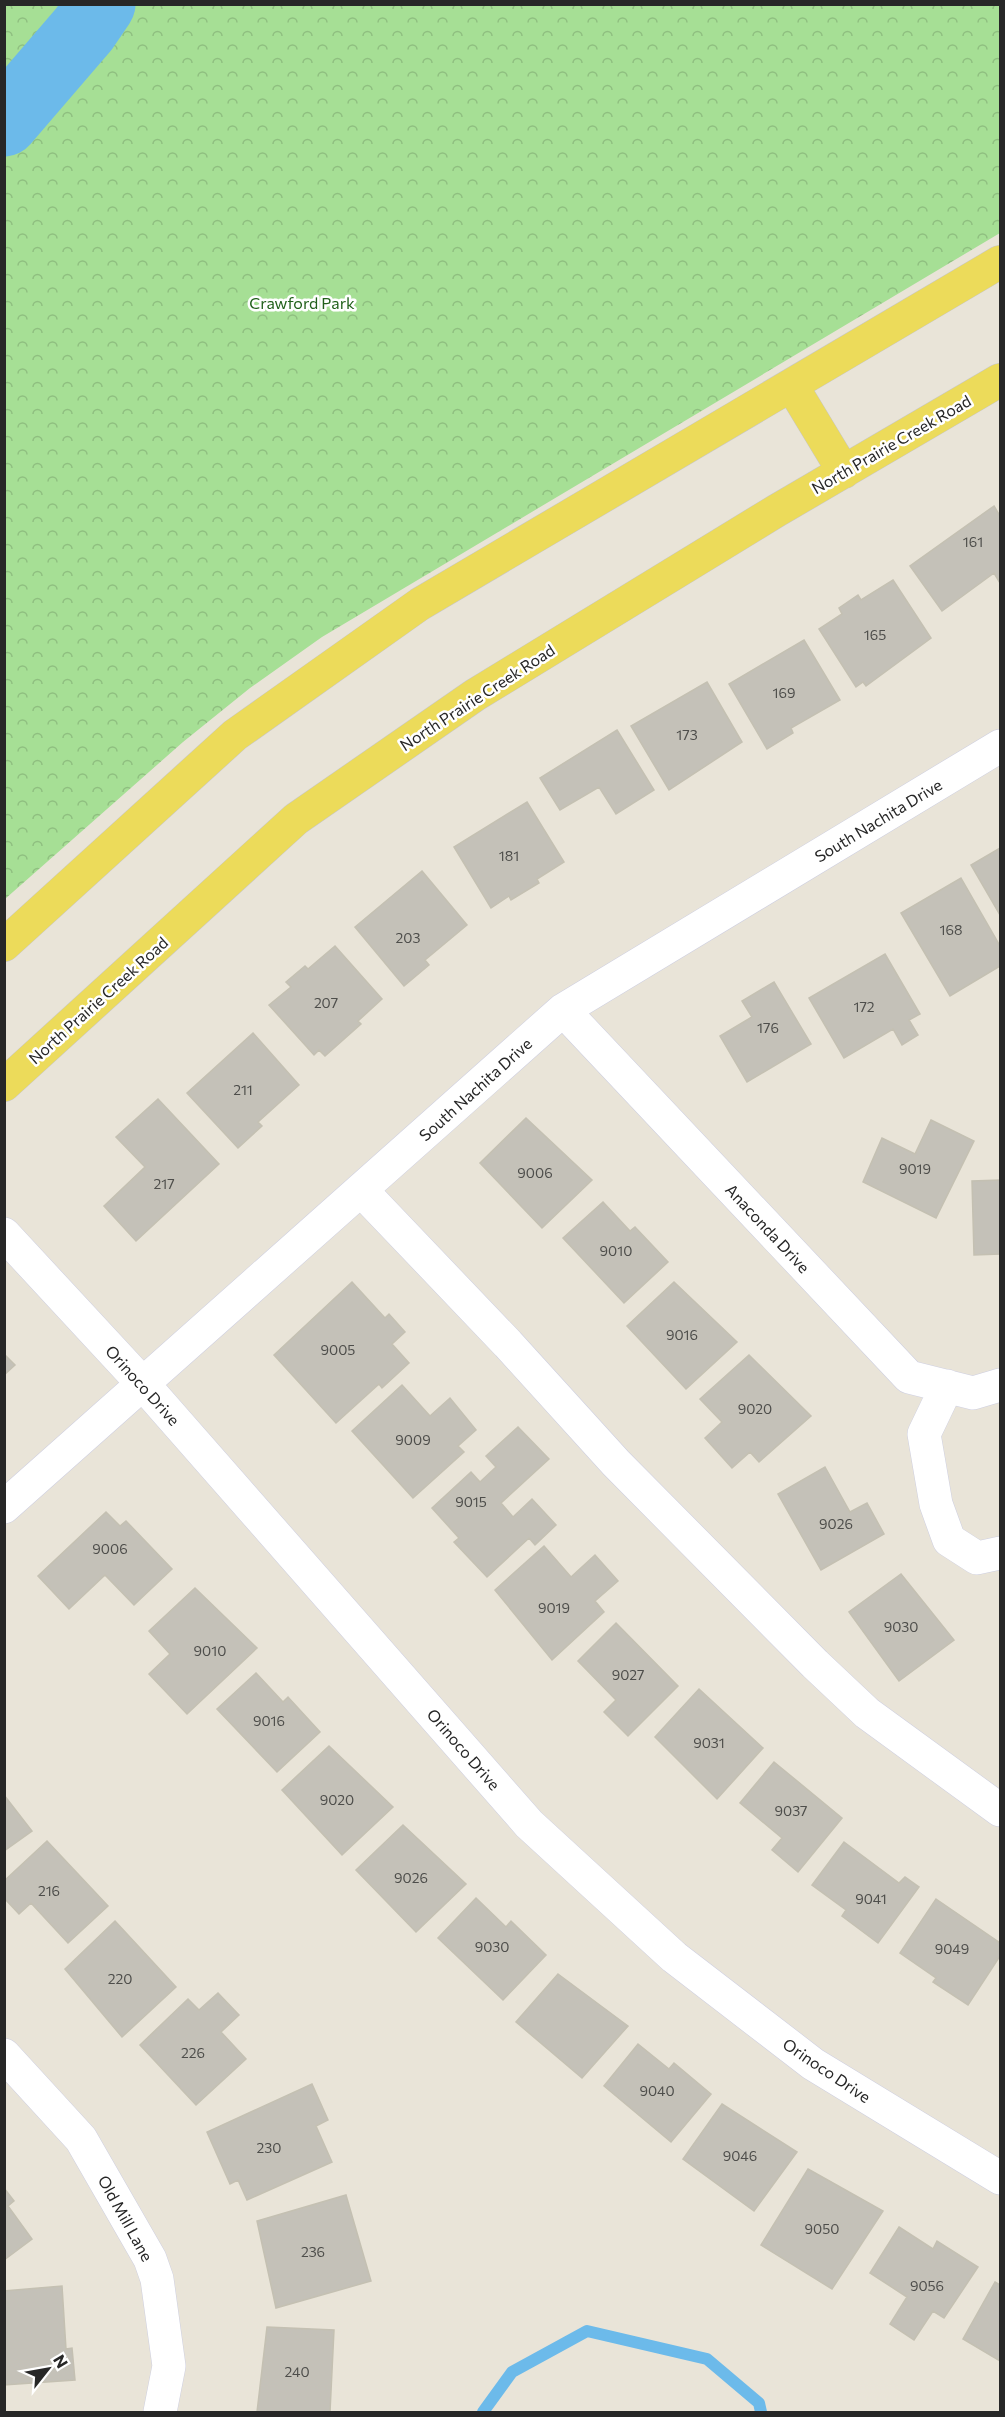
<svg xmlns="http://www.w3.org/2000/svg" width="1005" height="2417" font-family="Commissioner,sans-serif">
<defs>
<pattern id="park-crowns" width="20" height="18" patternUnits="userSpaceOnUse" patternTransform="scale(1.5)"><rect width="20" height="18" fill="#a6df95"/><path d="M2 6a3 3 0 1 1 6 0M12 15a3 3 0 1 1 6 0" fill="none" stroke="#8fbf80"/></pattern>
</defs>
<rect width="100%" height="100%" fill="#e9e4d8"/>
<!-- park -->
<path fill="url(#park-crowns)" d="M 5,4 L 1000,5 L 1000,233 L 322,637 L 250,688 L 183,742 L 5,899 Z"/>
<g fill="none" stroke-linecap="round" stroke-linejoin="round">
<!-- stream -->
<path stroke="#6cbaea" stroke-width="12" d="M 483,2412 L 512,2372 L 587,2331 L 707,2359 L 759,2403 L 761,2412"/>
<!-- river -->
<path stroke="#6cbaea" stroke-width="69" d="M 4,122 L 84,29 L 101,4"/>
</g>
<!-- building -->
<path fill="#c4c1b8" stroke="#c4c0b2" stroke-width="1.5" d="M 994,506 L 1000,516 L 1000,583 L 994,573 L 942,611 L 910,566 Z
M 893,580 L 931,638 L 866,686 L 863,682 L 856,687 L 819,629 L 842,614 L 839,608 L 858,595 L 861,600 Z
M 804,640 L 840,700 L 791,728 L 793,733 L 767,749 L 729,684 Z
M 707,682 L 742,742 L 669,790 L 631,726 Z
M 617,730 L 654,790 L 616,814 L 599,787 L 560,810 L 540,778 Z
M 527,802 L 564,862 L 537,879 L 539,883 L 511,900 L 509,896 L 491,908 L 454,847 Z
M 1000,848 L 1000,915 L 971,865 Z
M 422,871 L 467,925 L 425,960 L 429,965 L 404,986 L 355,927 Z
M 961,878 L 1000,946 L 1000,966 L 950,996 L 901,913 Z
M 335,946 L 382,999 L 358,1021 L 361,1024 L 325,1056 L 319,1050 L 314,1055 L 269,1005 L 291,987 L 286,982 L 305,966 L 308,969 Z
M 885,954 L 920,1014 L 909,1020 L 918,1035 L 902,1045 L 893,1029 L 844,1058 L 809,998 Z
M 774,982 L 811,1044 L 747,1082 L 720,1036 L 752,1017 L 742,1001 Z
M 253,1033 L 299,1085 L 258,1122 L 262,1126 L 238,1148 L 187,1093 Z
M 158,1099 L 219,1164 L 136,1241 L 104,1206 L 145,1167 L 116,1137 Z
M 526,1118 L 592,1180 L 542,1228 L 480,1163 Z
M 931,1120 L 974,1141 L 936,1218 L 863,1182 L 882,1138 L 915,1154 Z
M 1000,1180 L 1000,1254 L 974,1255 L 972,1181 Z
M 603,1202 L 630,1231 L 635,1227 L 668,1262 L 624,1303 L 563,1238 Z
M 352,1282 L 385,1318 L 389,1314 L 405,1332 L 392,1344 L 409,1363 L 382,1388 L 379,1384 L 336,1423 L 274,1355 Z
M 674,1282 L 737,1342 L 686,1389 L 627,1326 Z
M 4,1354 L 15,1365 L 4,1375 Z
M 749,1355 L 811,1416 L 759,1462 L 750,1452 L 732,1468 L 705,1438 L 722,1422 L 700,1399 Z
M 402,1385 L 430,1416 L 450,1398 L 476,1430 L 458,1446 L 464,1452 L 413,1498 L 352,1431 Z
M 518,1427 L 549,1459 L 501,1503 L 513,1517 L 532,1499 L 556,1525 L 535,1545 L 529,1538 L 487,1577 L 454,1542 L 459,1538 L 432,1508 L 471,1472 L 480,1482 L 496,1467 L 486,1456 Z
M 825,1467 L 850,1512 L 867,1503 L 884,1534 L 821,1570 L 778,1494 Z
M 106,1512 L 120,1526 L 126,1521 L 172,1569 L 134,1605 L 105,1575 L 69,1609 L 38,1576 Z
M 544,1546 L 571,1577 L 595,1555 L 618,1581 L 595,1601 L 604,1612 L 552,1660 L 495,1590 Z
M 901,1574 L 954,1640 L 899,1681 L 849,1612 Z
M 195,1588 L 257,1648 L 187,1714 L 149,1674 L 170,1654 L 149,1631 Z
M 616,1623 L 678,1686 L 628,1736 L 604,1712 L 616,1700 L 578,1661 Z
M 256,1673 L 283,1702 L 288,1697 L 320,1732 L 277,1772 L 217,1709 Z
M 699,1689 L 763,1748 L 717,1799 L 655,1737 Z
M 329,1746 L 393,1807 L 342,1855 L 282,1790 Z
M 774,1762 L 842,1818 L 798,1872 L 772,1850 L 782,1838 L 740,1803 Z
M 4,1795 L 32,1831 L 4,1851 Z
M 403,1825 L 466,1884 L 416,1932 L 356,1870 Z
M 47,1841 L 108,1906 L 68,1943 L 31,1903 L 19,1914 L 4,1898 L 4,1881 Z
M 844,1842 L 899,1883 L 905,1877 L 919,1887 L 878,1943 L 842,1916 L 846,1910 L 812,1885 Z
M 476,1898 L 506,1927 L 511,1921 L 546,1955 L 503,2000 L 438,1938 Z
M 936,1899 L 1000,1943 L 1000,1956 L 968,2005 L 933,1982 L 936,1978 L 900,1953 Z
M 115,1921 L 176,1987 L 122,2037 L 65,1969 Z
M 558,1974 L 628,2026 L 582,2078 L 516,2022 Z
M 218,1993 L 239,2015 L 221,2032 L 246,2059 L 196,2105 L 140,2045 L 188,1999 L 199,2010 Z
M 638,2044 L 669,2069 L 674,2063 L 711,2094 L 671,2142 L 604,2086 Z
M 312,2084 L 328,2120 L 316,2126 L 332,2162 L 247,2200 L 238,2180 L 230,2184 L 207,2132 Z
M 722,2104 L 797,2152 L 754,2211 L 683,2159 Z
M 808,2169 L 883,2211 L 832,2289 L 761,2245 Z
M 4,2188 L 14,2201 L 8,2206 L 32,2239 L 4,2260 Z
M 346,2195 L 371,2281 L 276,2308 L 257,2221 Z
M 899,2227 L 933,2249 L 937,2241 L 978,2267 L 944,2318 L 933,2311 L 914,2340 L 890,2324 L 907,2297 L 870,2273 Z
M 995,2282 L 1000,2285 L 1000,2361 L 963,2339 Z
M 62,2286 L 66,2349 L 72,2348 L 75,2380 L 4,2385 L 4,2291 Z
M 267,2327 L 334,2330 L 330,2412 L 257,2412 Z"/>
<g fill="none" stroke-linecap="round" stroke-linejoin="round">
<defs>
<path id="minor" d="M 563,1010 L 909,1377 L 973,1393 L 1000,1385
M 361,1190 L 508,1344 L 616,1463 L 815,1664 L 867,1713 L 1000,1810
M 4,1234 L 143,1384 L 529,1824 L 674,1957 L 813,2064 L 1000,2178
M 947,1386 L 924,1434 L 936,1504 L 949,1540 L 977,1558 L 1000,1553
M 4,1507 L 563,1010 L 1000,746
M 4,2055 L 81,2139 L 150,2259 L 157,2279 L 169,2366 L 160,2412"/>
<path id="major" d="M 792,386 L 844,472
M 4,945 L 235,735 L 420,604 L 1000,262
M 4,1085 L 296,819 L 475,695 L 776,511 L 1000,380"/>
</defs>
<!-- minor casing -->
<use href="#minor" stroke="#cecfe0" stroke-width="34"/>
<!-- major casing -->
<use href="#major" stroke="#c7c7c7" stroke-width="34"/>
<!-- minor -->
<use href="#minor" stroke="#fff" stroke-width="33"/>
<!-- major -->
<use href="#major" stroke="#ecdb5a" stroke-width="33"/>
</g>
<g text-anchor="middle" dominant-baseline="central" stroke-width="5" stroke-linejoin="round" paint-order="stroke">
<!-- number labels -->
<g font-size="14" fill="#4e4e4b">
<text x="973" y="541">161</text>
<text x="875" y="634">165</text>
<text x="784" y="692">169</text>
<text x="687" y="734">173</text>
<text x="509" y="855">181</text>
<text x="951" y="929">168</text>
<text x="408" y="937">203</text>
<text x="326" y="1002">207</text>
<text x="864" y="1006">172</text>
<text x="768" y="1027">176</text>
<text x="243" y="1089">211</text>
<text x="915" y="1168">9019</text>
<text x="535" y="1172">9006</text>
<text x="164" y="1183">217</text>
<text x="616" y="1250">9010</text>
<text x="682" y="1334">9016</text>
<text x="338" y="1349">9005</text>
<text x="755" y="1408">9020</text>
<text x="413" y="1439">9009</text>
<text x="471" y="1501">9015</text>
<text x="836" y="1523">9026</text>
<text x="110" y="1548">9006</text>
<text x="554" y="1607">9019</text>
<text x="901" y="1626">9030</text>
<text x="210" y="1650">9010</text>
<text x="628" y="1674">9027</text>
<text x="269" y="1720">9016</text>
<text x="709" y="1742">9031</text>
<text x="337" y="1799">9020</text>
<text x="791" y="1810">9037</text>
<text x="411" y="1877">9026</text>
<text x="49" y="1890">216</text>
<text x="871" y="1898">9041</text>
<text x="492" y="1946">9030</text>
<text x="952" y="1948">9049</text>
<text x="120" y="1978">220</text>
<text x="193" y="2052">226</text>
<text x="657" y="2090">9040</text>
<text x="269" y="2147">230</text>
<text x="740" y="2155">9046</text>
<text x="822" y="2228">9050</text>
<text x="313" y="2251">236</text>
<text x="927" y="2285">9056</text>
<text x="297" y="2371">240</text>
</g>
<!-- park labels -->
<g font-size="16" fill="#21601a" stroke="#fff">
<text x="302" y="302">Crawford Park</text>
</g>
<!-- street labels -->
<g font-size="16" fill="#272727" stroke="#fff">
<text transform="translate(891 444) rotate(-30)">North Prairie Creek Road</text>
<text transform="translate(477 697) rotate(-33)">North Prairie Creek Road</text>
<text transform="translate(878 820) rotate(-31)">South Nachita Drive</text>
<text transform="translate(98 1000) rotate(-42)">North Prairie Creek Road</text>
<text transform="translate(475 1089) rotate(-42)">South Nachita Drive</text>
<text transform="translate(768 1228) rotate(47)">Anaconda Drive</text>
<text transform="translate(143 1385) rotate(48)">Orinoco Drive</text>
<text transform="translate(464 1749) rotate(49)">Orinoco Drive</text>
<text transform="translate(827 2070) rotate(34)">Orinoco Drive</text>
<text transform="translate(126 2218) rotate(61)">Old Mill Lane</text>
</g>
</g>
<!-- border -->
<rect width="1005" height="2417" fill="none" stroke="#272727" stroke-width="12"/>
<!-- north arrow -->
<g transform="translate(48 2369) rotate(59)" stroke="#ffffff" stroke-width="4.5" paint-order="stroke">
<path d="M0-4.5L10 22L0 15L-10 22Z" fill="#272727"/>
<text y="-9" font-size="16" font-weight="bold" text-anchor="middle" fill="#272727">N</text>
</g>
</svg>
